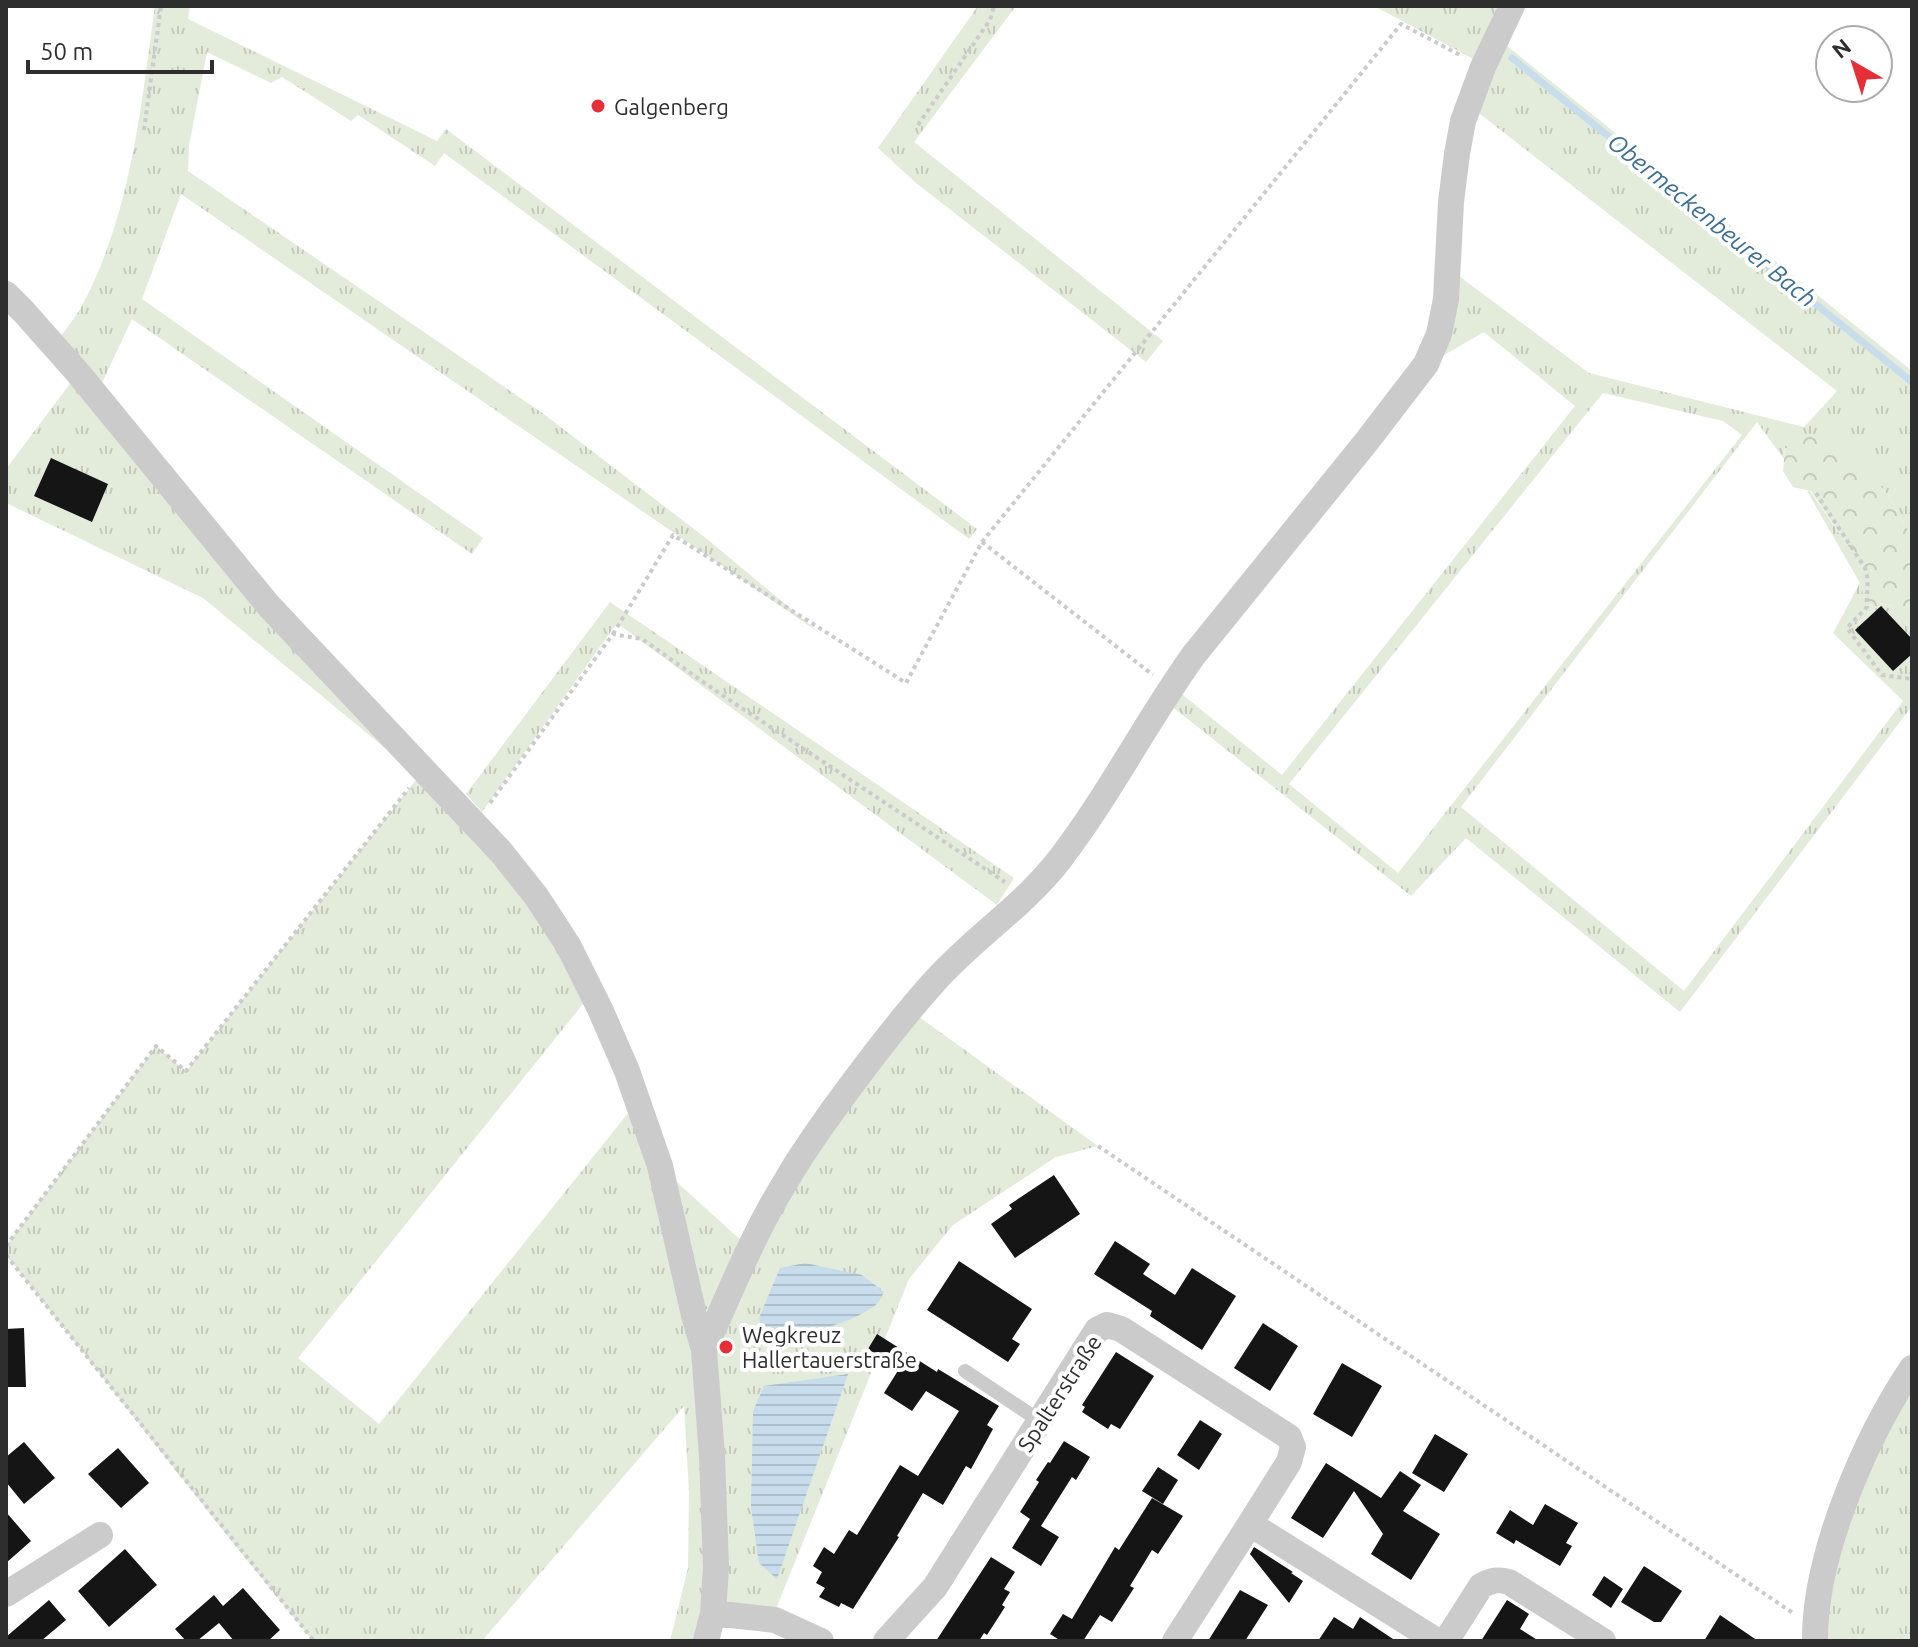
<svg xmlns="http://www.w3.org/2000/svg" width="1918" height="1647" font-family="Ubuntu,sans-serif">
<defs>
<pattern id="grass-tufts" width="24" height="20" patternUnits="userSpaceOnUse" patternTransform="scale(2)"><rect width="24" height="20" fill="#e3ebdb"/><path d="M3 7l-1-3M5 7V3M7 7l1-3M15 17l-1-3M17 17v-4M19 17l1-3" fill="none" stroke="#c3cabc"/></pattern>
<pattern id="forest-crowns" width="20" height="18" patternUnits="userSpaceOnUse" patternTransform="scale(2)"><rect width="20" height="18" fill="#e3ebdb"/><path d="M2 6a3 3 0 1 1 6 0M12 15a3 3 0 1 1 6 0" fill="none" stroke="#c3cabc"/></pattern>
<pattern id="water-rules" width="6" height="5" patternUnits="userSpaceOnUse" patternTransform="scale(2)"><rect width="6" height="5" fill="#c7ddeb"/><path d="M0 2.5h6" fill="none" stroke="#abbeca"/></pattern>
</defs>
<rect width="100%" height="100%" fill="#fff"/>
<!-- grass -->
<path fill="url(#grass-tufts)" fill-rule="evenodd" d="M 155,6 L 190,6 L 188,19 L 437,141 L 446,129 L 977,529 L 969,539 L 444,153 L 435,166 L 358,115 L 351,121 L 282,77 L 271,83 L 207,52 L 189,146 L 188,171 L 541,412 L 707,539 L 821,634 L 181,194 L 142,299 L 483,538 L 472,554 L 132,319 L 99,389 L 59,339 C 68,326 79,313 86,298 C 132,207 141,105 155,6 Z
M 978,6 L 1016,6 L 914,142 L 1163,341 L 1146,362 L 916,183 L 878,148 Z
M 1374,6 L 1492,6 L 1501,12 L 1477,61 Z
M 1502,42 L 1912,371 L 1912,537 L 1888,495 L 1785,448 L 1784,459 L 1757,422 L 1461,807 L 1684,991 L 1903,701 L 1833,633 L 1860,583 L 1807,491 L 1810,491 L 1852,552 L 1851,562 L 1862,581 L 1863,595 L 1871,606 L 1853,625 L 1854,628 L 1881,603 L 1891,606 L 1896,615 L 1912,627 L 1912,706 L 1680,1012 L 1466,838 L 1411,896 L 1170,705 L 1178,691 L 1282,775 L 1575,406 L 1484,332 L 1437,359 L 1455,273 L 1589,373 L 1804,427 L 1837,391 L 1476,111 ZM 1603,393 L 1723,421 L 1742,435 L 1398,873 L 1289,784 Z
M 75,377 L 508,871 L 587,999 L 298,1358 L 379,1424 L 633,1107 L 689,1332 L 707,1482 L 702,1600 L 695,1641 L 670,1641 L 688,1568 L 689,1492 L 684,1406 L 482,1641 L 313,1641 L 226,1534 L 6,1255 L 6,1246 L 156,1046 L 186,1071 L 419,776 L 203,598 L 6,503 L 6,469 Z
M 610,602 L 1014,878 L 997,905 L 617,623 L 482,812 L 466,794 Z
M 915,1014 L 1098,1146 L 1056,1157 L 953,1225 L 909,1279 L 776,1609 L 723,1602 L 716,1345 L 779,1210 Z
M 670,1176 L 743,1242 L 713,1309 L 698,1310 Z
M 1912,1380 L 1912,1641 L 1824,1641 L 1840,1534 Z"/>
<!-- forest -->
<path fill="url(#forest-crowns)" d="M 1808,434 L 1826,435 L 1845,445 L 1864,465 L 1888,495 L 1912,537 L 1912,627 L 1896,615 L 1891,606 L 1881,603 L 1854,628 L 1852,625 L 1871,606 L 1863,595 L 1862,581 L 1850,562 L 1852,552 L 1811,491 L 1793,487 L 1783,471 L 1785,449 Z"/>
<!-- water -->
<path fill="url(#water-rules)" d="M 805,1263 L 862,1275 L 884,1292 C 881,1298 878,1304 873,1307 C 842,1328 800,1335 763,1336 L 759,1318 L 780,1268 Z
M 848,1374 L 777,1579 L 759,1563 L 751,1507 L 753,1411 L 764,1386 Z"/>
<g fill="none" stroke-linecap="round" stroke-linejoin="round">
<!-- stream -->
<path stroke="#c7ddeb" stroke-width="7" d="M 1512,58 L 1912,382"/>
</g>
<!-- building -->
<path fill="#151515" d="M 51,458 L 108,484 L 92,522 L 34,496 Z
M 1881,606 L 1912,639 L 1912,654 L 1893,671 L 1855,630 Z
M 1054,1175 L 1080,1214 L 1015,1258 L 991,1224 L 1012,1209 L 1009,1205 Z
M 1115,1241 L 1150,1264 L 1143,1274 L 1175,1295 L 1192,1268 L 1236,1296 L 1202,1350 L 1150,1316 L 1152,1311 L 1094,1274 Z
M 959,1261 L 1032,1309 L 1012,1339 L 1020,1344 L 1008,1362 L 927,1310 Z
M 1263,1323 L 1298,1346 L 1270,1391 L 1234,1368 Z
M 24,1328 L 26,1387 L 6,1387 L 6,1329 Z
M 877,1334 L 937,1372 L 938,1369 L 999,1406 L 987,1425 L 993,1429 L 971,1469 L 966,1466 L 943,1505 L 923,1493 L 897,1536 L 899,1537 L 853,1609 L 841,1603 L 839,1607 L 819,1597 L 825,1588 L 816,1583 L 822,1572 L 813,1566 L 824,1547 L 834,1554 L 849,1530 L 857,1535 L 900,1465 L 918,1476 L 959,1411 L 926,1391 L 912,1411 L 884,1393 L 899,1369 L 868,1349 Z
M 1116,1352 L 1154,1376 L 1120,1429 L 1111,1424 L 1108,1429 L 1082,1412 L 1085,1407 L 1082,1405 Z
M 1342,1363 L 1382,1386 L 1352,1437 L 1313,1414 Z
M 1200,1420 L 1222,1434 L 1199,1470 L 1177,1455 Z
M 1435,1434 L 1468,1454 L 1444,1492 L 1412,1473 Z
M 1064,1441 L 1090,1457 L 1076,1480 L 1072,1477 L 1041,1526 L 1059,1537 L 1041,1566 L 1012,1548 L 1030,1519 L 1020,1512 L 1039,1482 L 1036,1480 L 1048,1462 L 1050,1463 Z
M 24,1442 L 55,1478 L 24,1504 L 6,1482 L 6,1457 Z
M 118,1448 L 149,1483 L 121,1508 L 88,1474 Z
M 1326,1463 L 1381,1498 L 1400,1471 L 1421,1485 L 1403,1511 L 1440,1534 L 1411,1580 L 1371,1554 L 1383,1534 L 1354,1491 L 1323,1538 L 1291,1518 Z
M 1158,1467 L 1178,1480 L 1163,1504 L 1142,1491 Z
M 1152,1498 L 1183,1516 L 1158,1554 L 1152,1550 L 1130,1586 L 1134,1588 L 1112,1622 L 1100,1615 L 1083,1641 L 1061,1641 L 1050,1634 L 1063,1614 L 1072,1619 L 1115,1547 L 1119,1550 Z
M 1545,1504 L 1578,1523 L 1566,1543 L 1572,1546 L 1560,1566 L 1516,1540 L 1514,1544 L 1496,1533 L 1510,1510 L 1533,1525 Z
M 6,1512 L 31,1541 L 6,1563 Z
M 1254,1547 L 1293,1572 L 1291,1573 L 1303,1581 L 1289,1603 L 1250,1554 Z
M 125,1549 L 157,1585 L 109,1627 L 78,1591 Z
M 991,1557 L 1015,1572 L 1004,1589 L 1010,1592 L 1002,1605 L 1005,1607 L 987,1635 L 984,1633 L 979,1641 L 936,1641 Z
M 1644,1566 L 1682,1591 L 1661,1622 L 1654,1622 L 1621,1602 Z
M 1604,1576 L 1623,1589 L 1611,1608 L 1592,1595 Z
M 243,1588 L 280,1630 L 268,1641 L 234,1641 L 219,1623 L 197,1641 L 186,1641 L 175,1629 L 214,1595 L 223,1606 Z
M 1240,1590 L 1268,1605 L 1245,1641 L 1208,1641 Z
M 49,1600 L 66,1620 L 41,1641 L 6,1641 L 6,1637 Z
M 1507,1600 L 1529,1614 L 1520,1629 L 1539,1641 L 1481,1641 Z
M 1720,1615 L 1758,1641 L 1704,1641 Z
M 1334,1617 L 1353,1629 L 1360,1617 L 1396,1641 L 1318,1641 Z"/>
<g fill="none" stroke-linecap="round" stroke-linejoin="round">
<!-- path -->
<path stroke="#cbcbcb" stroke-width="4" stroke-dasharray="4 4" stroke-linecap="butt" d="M 918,125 L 990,20 L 994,6
M 144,130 L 161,6
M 1816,493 L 1865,568 C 1870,582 1866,592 1867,607 L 1847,628 L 1882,675 L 1912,679
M 982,542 L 1153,675
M 613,634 L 673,535 L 906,683 L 982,542 L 1401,24 L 1460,55
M 490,803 L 613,634 L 642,639 L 719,693 L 1005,882
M 1098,1146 L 1793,1613
M 6,1246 L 156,1046 L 186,1071 L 409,788
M 6,1255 L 314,1641"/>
<!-- service -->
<path stroke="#cbcbcb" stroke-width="14" d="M 965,1371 L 1040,1421"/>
<!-- minor -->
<path stroke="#cbcbcb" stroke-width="26" d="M 6,294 L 24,312 L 78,373 L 269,606 L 501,852 L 536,896 L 568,945 L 600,1009 L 627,1071 L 660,1166 L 694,1315 L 704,1350 L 712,1456 L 716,1567 L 713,1613 L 706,1641
M 704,1350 C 730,1293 753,1234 786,1181 C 800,1156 817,1133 833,1110 C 865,1066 898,1022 934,982 C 973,938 1024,906 1060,859 C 1109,795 1146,722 1193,656 L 1367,441 L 1426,364 L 1439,334 L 1446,299 L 1451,202 L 1457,154 L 1463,121 L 1483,67 L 1512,6
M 6,1594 L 100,1535
M 713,1613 L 775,1620 L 821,1641
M 886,1641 L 935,1587 L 1097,1330 L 1107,1325 L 1121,1329 L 1289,1437 L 1293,1447 L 1289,1462 L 1250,1524 L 1437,1641
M 1175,1641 L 1250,1524
M 1446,1641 L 1481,1586 C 1491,1580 1498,1579 1509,1582 L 1603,1641
M 1815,1641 C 1814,1556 1865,1438 1912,1368"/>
</g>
<!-- markers -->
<g fill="#e62e39" stroke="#fff" stroke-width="3">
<circle cx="598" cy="106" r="8"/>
<circle cx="726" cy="1347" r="8"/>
</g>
<g text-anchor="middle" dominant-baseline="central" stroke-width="8" stroke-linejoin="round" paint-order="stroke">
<!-- poi labels -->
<g font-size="22" fill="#2e2e2e" stroke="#fff" text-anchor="start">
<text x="614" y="106">Galgenberg</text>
<text x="742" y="1334">Wegkreuz<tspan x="742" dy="25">Hallertauerstraße</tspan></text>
</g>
<!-- street labels -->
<g font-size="22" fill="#2e2e2e" stroke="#fff">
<text transform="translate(1059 1393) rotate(-57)">Spalterstraße</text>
</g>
<!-- water labels -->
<g font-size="24" font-style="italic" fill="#3b6e90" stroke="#fff">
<text transform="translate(1712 220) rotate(39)">Obermeckenbeurer Bach</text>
</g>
</g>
<!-- border -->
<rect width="1918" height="1647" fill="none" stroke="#2e2e2e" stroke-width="16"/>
<!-- north arrow -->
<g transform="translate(1854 64) rotate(321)"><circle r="38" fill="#ffffff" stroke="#ababab" stroke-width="2"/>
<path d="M0-6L14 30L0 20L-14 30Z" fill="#e62e39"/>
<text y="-12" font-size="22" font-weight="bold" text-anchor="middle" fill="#2e2e2e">N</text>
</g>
<!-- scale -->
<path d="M28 60v12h184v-12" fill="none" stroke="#2e2e2e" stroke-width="4"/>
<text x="40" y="60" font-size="24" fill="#2e2e2e" stroke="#ffffff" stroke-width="6" paint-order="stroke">50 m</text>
</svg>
